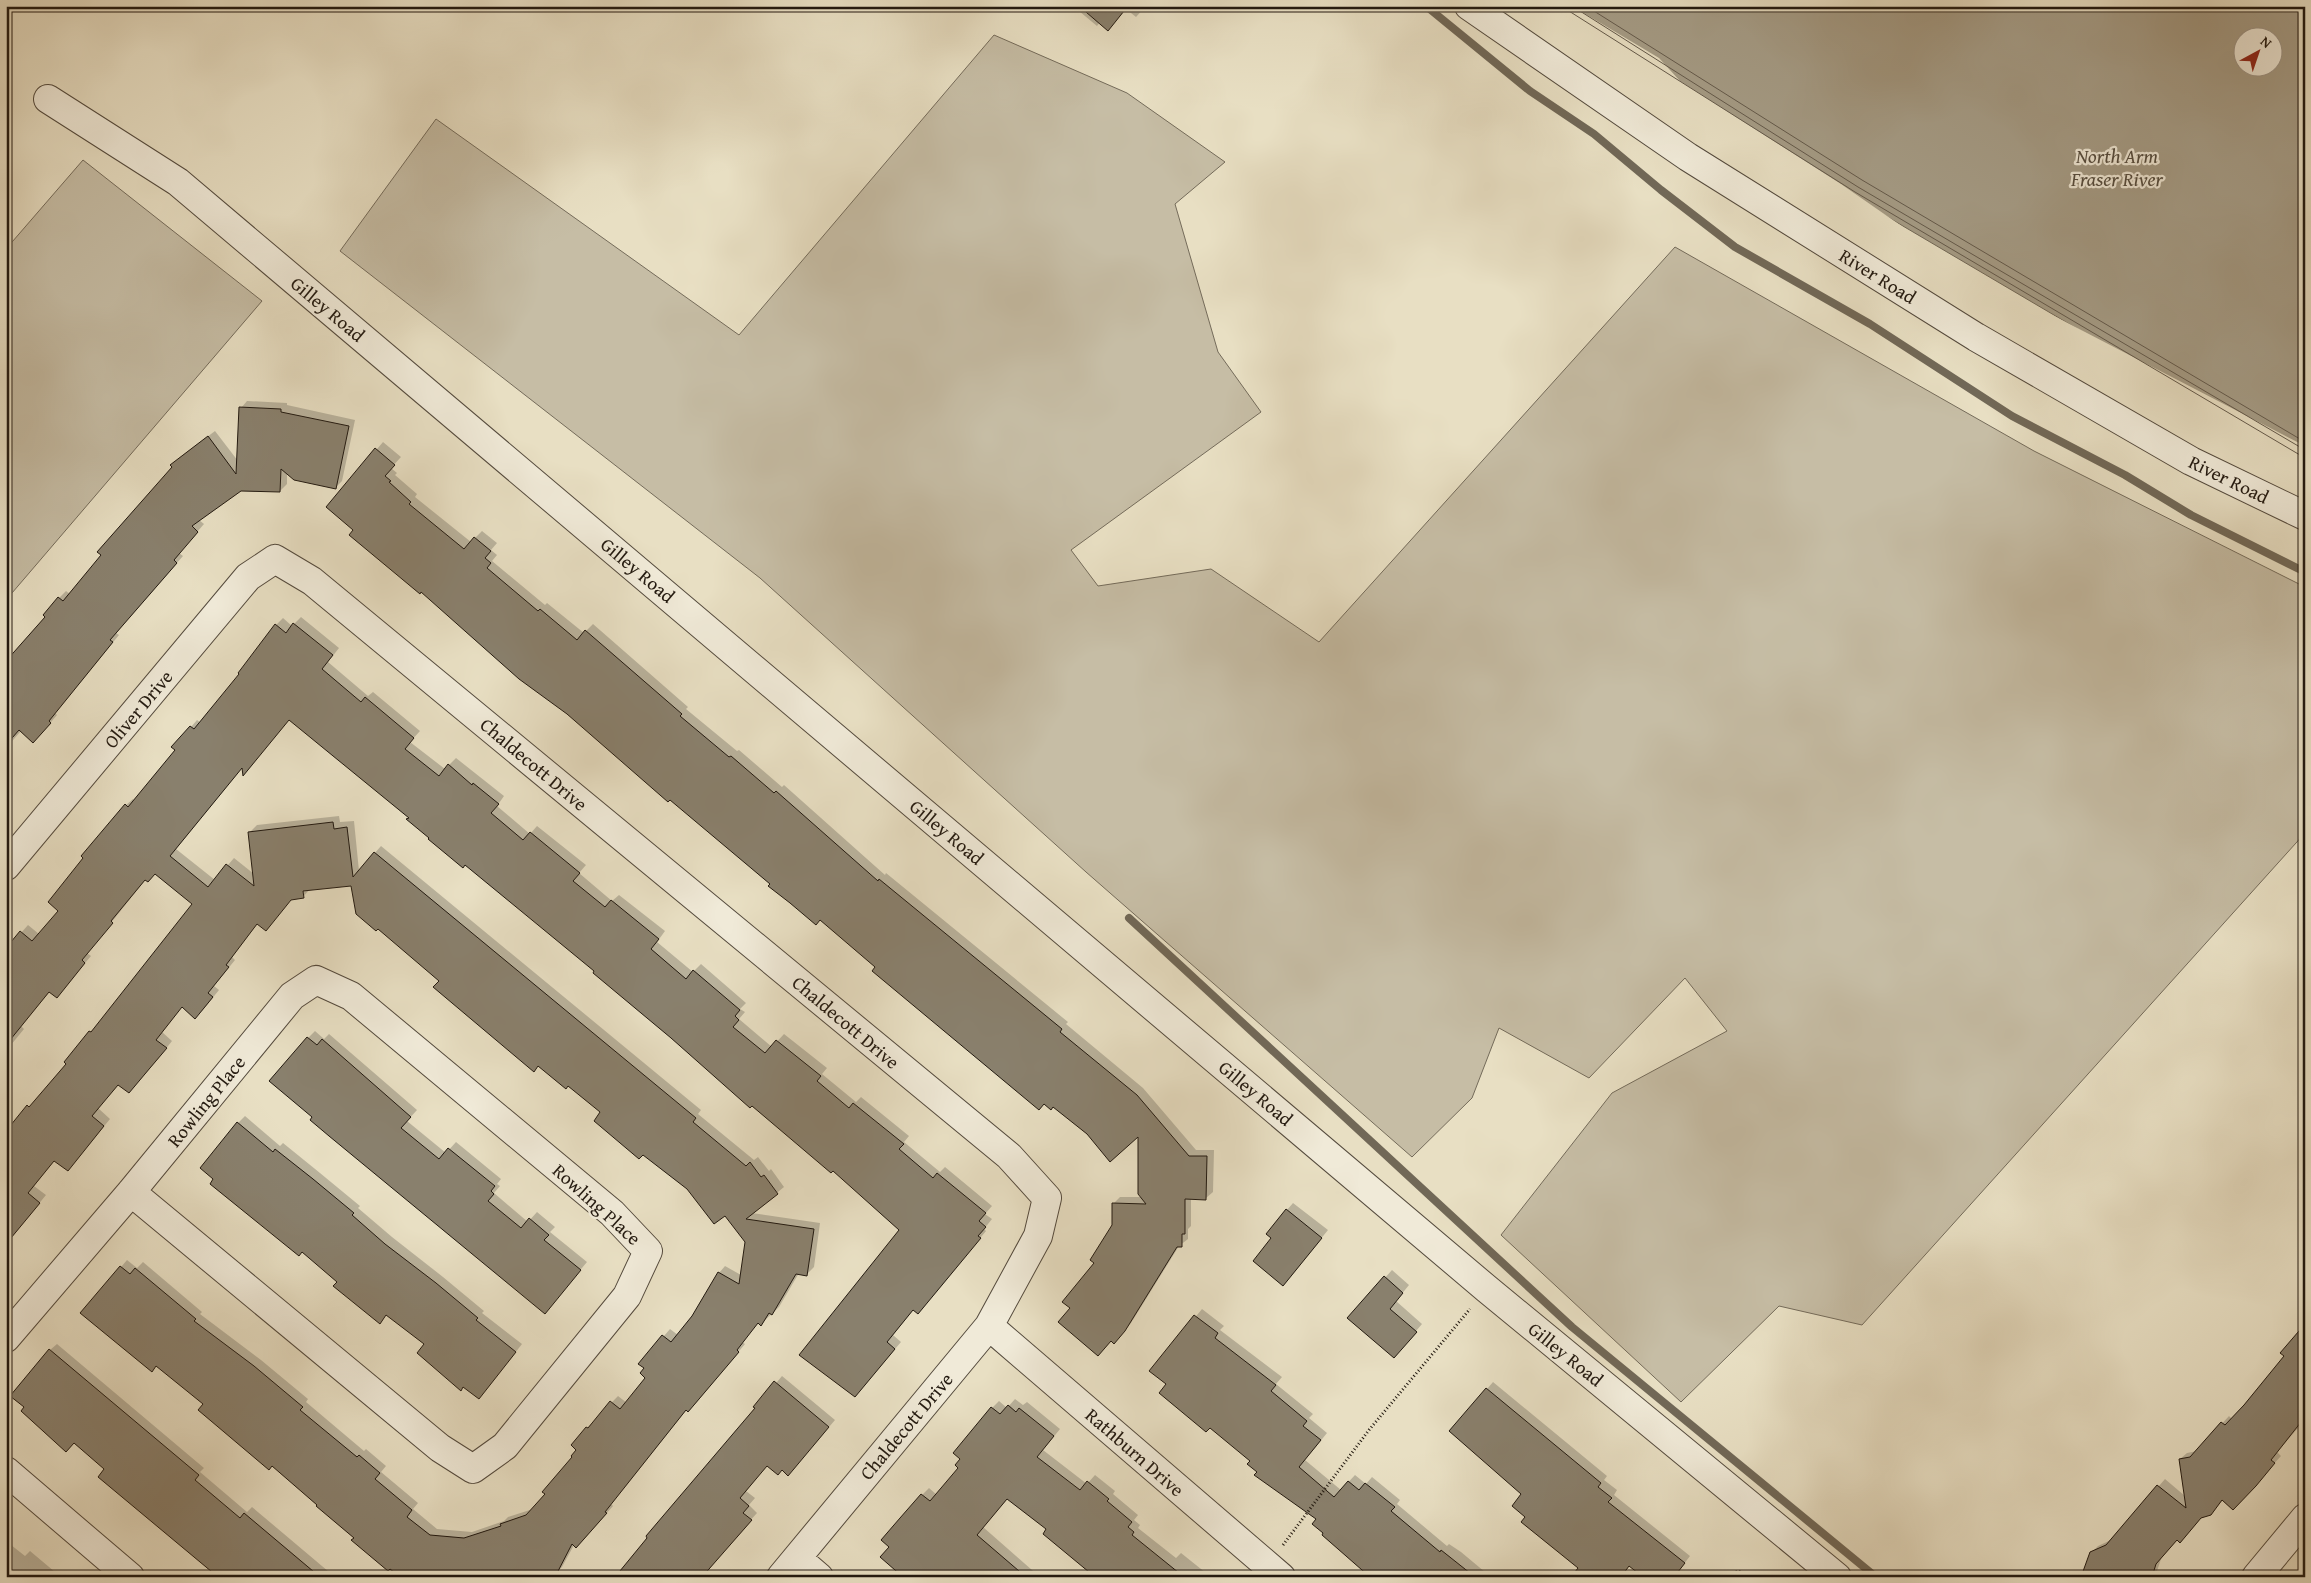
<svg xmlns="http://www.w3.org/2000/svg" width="2311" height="1583" font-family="'Gentium Book Plus',serif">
<rect width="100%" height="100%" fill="#e8dfc3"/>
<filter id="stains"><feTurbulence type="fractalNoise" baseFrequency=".004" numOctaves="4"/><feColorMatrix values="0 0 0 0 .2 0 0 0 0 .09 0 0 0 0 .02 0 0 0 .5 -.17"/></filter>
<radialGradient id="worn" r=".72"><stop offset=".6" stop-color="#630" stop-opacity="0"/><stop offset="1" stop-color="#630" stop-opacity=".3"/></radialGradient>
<!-- green -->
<path fill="#c6bda5" stroke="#746b5a" d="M 994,35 L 1127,93 L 1225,162 L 1175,204 L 1218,352 L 1261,412 L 1071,550 L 1098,586 L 1211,569 L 1319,642 L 1675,247 L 2034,451 L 2305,587 L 2305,833 L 1862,1325 L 1779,1306 L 1681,1402 L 1501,1235 L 1612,1093 L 1727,1031 L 1685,978 L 1589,1078 L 1499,1028 L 1472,1098 L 1412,1157 L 1086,872 L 760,578 L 340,251 L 436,119 L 739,335 Z
M 83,160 L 262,301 L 6,600 L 6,249 Z"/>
<!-- water -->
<path fill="#a59c86" stroke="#716857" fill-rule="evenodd" d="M 1551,6 L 2305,6 L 2305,463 L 1852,196 ZM 2244,38 L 2274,38 L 2274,68 L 2244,68 Z"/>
<!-- pier -->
<path fill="#e8dfc3" d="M 1549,6 L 1572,6 L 1659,58 L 1680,81 L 1841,184 L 1926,243 L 1851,198 Z
M 2012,294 L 2305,446 L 2305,466 L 2303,466 Z"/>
<!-- shadow -->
<path fill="#0003" d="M 1078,6 L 1146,6 L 1136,17 L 1126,9 L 1108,29 L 1100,22 L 1097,26 L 1079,11 L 1081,8 Z
M 247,401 L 287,403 L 287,405 L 355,420 L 342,481 L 335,488 L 287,473 L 287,484 L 280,491 L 240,489 L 199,520 L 204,524 L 179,553 L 183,556 L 116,633 L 119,635 L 55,713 L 57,715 L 40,735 L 21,731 L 6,748 L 6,663 L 47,617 L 45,615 L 59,598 L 66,591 L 70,594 L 174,467 L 172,465 L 179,458 L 215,431 L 238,461 L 241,408 Z
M 383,442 L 401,457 L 391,468 L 397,473 L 395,475 L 417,494 L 415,497 L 471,542 L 482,531 L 497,543 L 491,550 L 497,555 L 492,561 L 545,605 L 547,603 L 584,633 L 593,624 L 688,707 L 686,709 L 737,751 L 739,750 L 782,787 L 784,785 L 885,875 L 886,873 L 1068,1022 L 1066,1024 L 1143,1088 L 1196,1150 L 1214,1150 L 1213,1192 L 1206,1198 L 1191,1198 L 1191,1226 L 1188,1229 L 1188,1239 L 1179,1246 L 1131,1323 L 1121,1335 L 1071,1308 L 1113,1225 L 1113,1204 L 1120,1197 L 1142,1197 L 1140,1134 L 1087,1134 L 820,919 L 772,884 L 328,507 Z
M 301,617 L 339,648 L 328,662 L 368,696 L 373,692 L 420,731 L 410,742 L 445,769 L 456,758 L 504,796 L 497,806 L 530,834 L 537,826 L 586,865 L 579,873 L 612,901 L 619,895 L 665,931 L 657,942 L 693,972 L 701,964 L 746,1003 L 740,1009 L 745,1012 L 739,1019 L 772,1047 L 784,1034 L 827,1068 L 822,1074 L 856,1102 L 861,1097 L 909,1136 L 904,1142 L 940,1172 L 945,1167 L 992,1206 L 985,1214 L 992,1219 L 984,1229 L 986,1231 L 924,1306 L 914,1309 L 893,1335 L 901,1342 L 861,1389 L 901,1229 L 833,1169 L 290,718 L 243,766 L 176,849 L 215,880 L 234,858 L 254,874 L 250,832 L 257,825 L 339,816 L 340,822 L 354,821 L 359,871 L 381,846 L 701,1110 L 698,1114 L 754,1160 L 758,1157 L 769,1171 L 771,1169 L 784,1187 L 752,1213 L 820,1223 L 814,1267 L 807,1274 L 799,1273 L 779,1307 L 761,1324 L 758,1322 L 742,1342 L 745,1344 L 695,1404 L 687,1409 L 611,1504 L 613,1506 L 583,1540 L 574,1545 L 562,1567 L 555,1574 L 548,1577 L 399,1577 L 204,1404 L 157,1365 L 82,1313 L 127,1260 L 137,1268 L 143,1262 L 202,1312 L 200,1314 L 261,1360 L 308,1399 L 306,1402 L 364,1451 L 366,1449 L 386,1466 L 381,1472 L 418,1503 L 413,1509 L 437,1529 L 472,1532 L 504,1521 L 508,1517 L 533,1509 L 574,1457 L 587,1428 L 618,1396 L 627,1403 L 647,1378 L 645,1368 L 640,1364 L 670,1329 L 678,1335 L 693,1317 L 719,1273 L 725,1266 L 741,1275 L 746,1242 L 725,1214 L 688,1188 L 602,1112 L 440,981 L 352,885 L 310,889 L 303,897 L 292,898 L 258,923 L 232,957 L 235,960 L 214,986 L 219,990 L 202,1011 L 182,1006 L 162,1032 L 172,1041 L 157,1060 L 135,1085 L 119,1084 L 98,1108 L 110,1119 L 74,1163 L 55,1160 L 34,1186 L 46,1195 L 6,1244 L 6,1133 L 68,1064 L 90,1032 L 97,1026 L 194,903 L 156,873 L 146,879 L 87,953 L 91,956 L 63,989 L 50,991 L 21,1026 L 24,1029 L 6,1051 L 6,950 L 28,925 L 39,934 L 60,910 L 126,805 L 133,799 L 135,801 L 177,750 L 191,727 L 197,720 L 201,723 L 241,673 L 276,625 L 283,618 L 292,626 Z
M 315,1031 L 324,1039 L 329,1034 L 417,1110 L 407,1121 L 446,1153 L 456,1142 L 501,1179 L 497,1184 L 500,1186 L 494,1193 L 528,1222 L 537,1212 L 555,1227 L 550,1232 L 587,1262 L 551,1305 L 314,1117 L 308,1038 Z
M 245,1116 L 280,1146 L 283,1143 L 320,1173 L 360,1206 L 358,1208 L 392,1237 L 443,1277 L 484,1311 L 482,1313 L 522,1344 L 486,1390 L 387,1314 L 380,1322 L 339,1282 L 238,1123 Z
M 1293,1203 L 1328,1230 L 1290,1277 L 1273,1238 L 1287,1210 Z
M 1392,1270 L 1409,1285 L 1396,1301 L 1422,1324 L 1400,1350 L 1349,1318 Z
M 1202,1309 L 1224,1326 L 1220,1330 L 1282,1377 L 1276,1384 L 1313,1414 L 1309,1418 L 1327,1433 L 1305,1460 L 1341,1490 L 1355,1475 L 1366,1484 L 1372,1477 L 1400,1500 L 1397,1504 L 1447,1546 L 1449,1544 L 1461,1552 L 1491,1577 L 1372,1577 L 1325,1533 L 1318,1519 L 1259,1471 L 1252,1460 L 1151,1371 Z
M 2305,1327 L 2305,1420 L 2277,1452 L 2281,1456 L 2240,1501 L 2223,1500 L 2211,1514 L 2202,1517 L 2178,1539 L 2162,1556 L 2155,1577 L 2081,1577 L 2091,1553 L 2098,1546 L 2113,1539 L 2165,1479 L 2185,1496 L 2180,1459 L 2187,1453 L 2197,1451 L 2229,1416 L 2232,1419 L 2286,1356 Z
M 57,1344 L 204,1468 L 200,1472 L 247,1512 L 252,1507 L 335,1577 L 245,1577 L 106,1469 L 50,1350 Z
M 782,1376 L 835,1420 L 795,1467 L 782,1469 L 767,1465 L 746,1491 L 755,1498 L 749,1505 L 757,1513 L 716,1559 L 690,1577 L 615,1577 Z
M 1493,1382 L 1607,1476 L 1604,1480 L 1617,1490 L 1614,1495 L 1690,1556 L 1674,1577 L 1630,1565 L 1621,1577 L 1579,1568 L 1526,1517 L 1523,1494 L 1487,1389 Z
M 1015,1399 L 1023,1405 L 1027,1402 L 1060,1429 L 1043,1450 L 1087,1484 L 1095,1475 L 1115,1491 L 1113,1494 L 1138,1515 L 1134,1520 L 1140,1525 L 1138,1528 L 1176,1558 L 1181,1553 L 1211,1577 L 1097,1577 L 1048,1529 L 1008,1498 L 983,1527 L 1040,1577 L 905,1577 L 890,1546 L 922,1495 L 929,1488 L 937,1495 L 959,1467 L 961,1459 L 954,1453 L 992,1408 L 999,1401 L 1007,1408 Z
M 6,1541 L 25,1556 L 30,1551 L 61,1577 L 6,1577 Z"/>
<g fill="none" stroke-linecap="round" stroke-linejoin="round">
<!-- shore -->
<path stroke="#645a4b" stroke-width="1" d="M 1561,6 L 1855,192 L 2305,458
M 1572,6 L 1858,187 L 2305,450
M 1586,6 L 1862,180 L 2305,442"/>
<!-- stream -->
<path stroke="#716857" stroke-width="8" d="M 1426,6 L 1530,91 L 1594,134 L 1661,190 L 1735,247 L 1870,324 L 2012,416 L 2125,475 L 2191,515 L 2305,572
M 1129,918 L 1572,1327 L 1876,1577"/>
</g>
<!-- building -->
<path fill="#89806d" stroke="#221910" d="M 1079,6 L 1128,6 L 1108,31 Z
M 239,407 L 281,409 L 281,412 L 349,426 L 336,489 L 294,480 L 281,469 L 280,492 L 241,491 L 192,526 L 198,532 L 174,560 L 177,563 L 110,640 L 113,642 L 49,721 L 51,723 L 33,743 L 19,730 L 6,745 L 6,661 L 45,617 L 43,615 L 58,597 L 63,601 L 101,555 L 97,552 L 172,467 L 170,465 L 208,436 L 236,474 Z
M 375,448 L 395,465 L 385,476 L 391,481 L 389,482 L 411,502 L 409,504 L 464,549 L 474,537 L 491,551 L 485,558 L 491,563 L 487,568 L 538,611 L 540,609 L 577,640 L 585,630 L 682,714 L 680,716 L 729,757 L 731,756 L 774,793 L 776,791 L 878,881 L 879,879 L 1062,1029 L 1060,1032 L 1137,1095 L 1189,1156 L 1207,1156 L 1206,1200 L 1185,1199 L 1185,1234 L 1182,1234 L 1182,1247 L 1177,1247 L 1125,1331 L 1114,1344 L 1111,1341 L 1098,1356 L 1058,1322 L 1070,1308 L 1062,1302 L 1094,1263 L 1090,1260 L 1112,1225 L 1112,1203 L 1146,1204 L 1138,1194 L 1138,1137 L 1110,1162 L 1087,1134 L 1053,1107 L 1051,1110 L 1044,1104 L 1039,1110 L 872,971 L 875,967 L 820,920 L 816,925 L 790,903 L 768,886 L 770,884 L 670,800 L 668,802 L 567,714 L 519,679 L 421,592 L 420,594 L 349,535 L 353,530 L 326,507 Z
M 293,623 L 333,655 L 322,669 L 361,702 L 365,697 L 414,738 L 405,749 L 439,776 L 448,764 L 472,785 L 473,783 L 499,804 L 491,813 L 523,840 L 530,832 L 580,873 L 573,881 L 605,907 L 611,900 L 659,939 L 651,949 L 686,979 L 693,970 L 740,1010 L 735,1016 L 739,1020 L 733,1027 L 765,1053 L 776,1040 L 821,1076 L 817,1081 L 849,1108 L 853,1103 L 904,1144 L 899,1149 L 933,1178 L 937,1173 L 986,1213 L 979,1221 L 986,1227 L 978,1236 L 981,1238 L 918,1314 L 913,1310 L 887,1342 L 895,1349 L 855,1397 L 799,1355 L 899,1230 L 833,1171 L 831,1173 L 752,1106 L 750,1108 L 671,1038 L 593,973 L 594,971 L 465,865 L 463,868 L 428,839 L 429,838 L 406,819 L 409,818 L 289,720 L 243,776 L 242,768 L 170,856 L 208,887 L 226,864 L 254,886 L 248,832 L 333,822 L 334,829 L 347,827 L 353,877 L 374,852 L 696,1118 L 693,1122 L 746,1166 L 750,1162 L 761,1177 L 764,1175 L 778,1194 L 746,1219 L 814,1229 L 807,1276 L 796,1274 L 772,1315 L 769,1313 L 761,1326 L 758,1323 L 737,1350 L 739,1352 L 688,1412 L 686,1410 L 605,1512 L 607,1513 L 576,1548 L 572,1544 L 555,1577 L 400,1577 L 390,1569 L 388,1571 L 351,1540 L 354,1538 L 316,1506 L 317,1505 L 272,1466 L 269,1470 L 198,1410 L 203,1404 L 156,1366 L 152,1372 L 80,1313 L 120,1266 L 130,1274 L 135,1268 L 196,1319 L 194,1321 L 254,1366 L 303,1407 L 300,1410 L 357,1457 L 359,1455 L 380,1473 L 375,1479 L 412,1510 L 407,1517 L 430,1535 L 464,1538 L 501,1526 L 500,1524 L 526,1515 L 545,1494 L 542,1492 L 572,1457 L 571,1456 L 576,1450 L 571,1445 L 586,1427 L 588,1428 L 610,1401 L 620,1409 L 645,1378 L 640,1373 L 644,1368 L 638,1364 L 662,1335 L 671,1342 L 692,1316 L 718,1272 L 739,1284 L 745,1242 L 725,1216 L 714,1224 L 687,1189 L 643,1155 L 639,1159 L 594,1121 L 600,1112 L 568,1086 L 566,1089 L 538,1066 L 534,1072 L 433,987 L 439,981 L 378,929 L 376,931 L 356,914 L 351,886 L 303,891 L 304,898 L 291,900 L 266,931 L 257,924 L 226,965 L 229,967 L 208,993 L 213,997 L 195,1019 L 182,1007 L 156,1040 L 167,1048 L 150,1068 L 129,1093 L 118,1085 L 92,1116 L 104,1126 L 68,1171 L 54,1161 L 28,1193 L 40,1203 L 6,1244 L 6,1131 L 27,1105 L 29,1107 L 66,1064 L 64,1062 L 89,1031 L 91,1032 L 192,904 L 155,874 L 148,882 L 145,880 L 111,921 L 113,923 L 82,960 L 85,963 L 57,998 L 49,992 L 6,1045 L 6,948 L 20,931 L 32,941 L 58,911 L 48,902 L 83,858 L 81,856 L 125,804 L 128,807 L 175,750 L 171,747 L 190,726 L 194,729 L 239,674 L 238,673 L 275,624 L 286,633 Z
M 307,1037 L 317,1045 L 322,1039 L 411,1117 L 401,1128 L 439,1159 L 448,1148 L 495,1186 L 491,1191 L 494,1194 L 488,1201 L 521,1228 L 529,1218 L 549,1235 L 544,1240 L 581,1270 L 545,1314 L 329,1136 L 310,1120 L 312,1117 L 269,1081 Z
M 237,1122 L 273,1152 L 275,1149 L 313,1179 L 354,1213 L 352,1215 L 385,1244 L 436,1283 L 478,1318 L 476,1320 L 516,1352 L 479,1399 L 463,1387 L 461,1391 L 417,1353 L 424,1344 L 386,1315 L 380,1324 L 333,1286 L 337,1282 L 302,1252 L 299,1256 L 210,1184 L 213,1179 L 200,1168 Z
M 1286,1209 L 1322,1238 L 1283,1286 L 1253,1261 L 1271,1238 L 1266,1234 Z
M 1384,1276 L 1403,1293 L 1390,1309 L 1417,1332 L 1394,1358 L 1347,1318 Z
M 1194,1315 L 1218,1333 L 1215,1338 L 1276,1385 L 1271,1391 L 1307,1421 L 1303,1426 L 1321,1440 L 1299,1467 L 1334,1497 L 1348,1481 L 1359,1490 L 1365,1483 L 1395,1507 L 1391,1511 L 1440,1552 L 1441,1550 L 1475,1577 L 1370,1577 L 1322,1535 L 1323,1533 L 1312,1524 L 1316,1519 L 1254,1475 L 1257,1472 L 1247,1464 L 1250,1461 L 1210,1428 L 1206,1432 L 1159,1393 L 1166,1384 L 1149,1371 Z
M 2305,1324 L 2305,1417 L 2271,1460 L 2275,1463 L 2256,1486 L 2233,1510 L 2222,1500 L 2211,1515 L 2201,1518 L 2180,1543 L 2177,1540 L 2156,1564 L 2152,1577 L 2081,1577 L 2090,1552 L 2106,1545 L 2157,1485 L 2186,1508 L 2179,1459 L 2190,1457 L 2221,1422 L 2225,1425 L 2244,1405 L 2284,1356 L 2280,1353 Z
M 49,1349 L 199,1475 L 195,1480 L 240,1518 L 244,1513 L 320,1577 L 218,1577 L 98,1477 L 104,1469 L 74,1443 L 66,1452 L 21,1411 L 24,1407 L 10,1396 Z
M 774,1381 L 829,1427 L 788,1476 L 782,1470 L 778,1475 L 767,1466 L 740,1498 L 749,1506 L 743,1513 L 752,1520 L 702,1577 L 615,1577 L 647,1538 L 646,1536 L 755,1408 L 753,1407 Z
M 1486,1388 L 1601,1483 L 1598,1487 L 1612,1498 L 1608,1502 L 1685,1563 L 1674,1577 L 1643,1577 L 1629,1566 L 1621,1577 L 1571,1577 L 1578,1568 L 1521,1522 L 1525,1517 L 1512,1506 L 1521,1494 L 1449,1431 Z
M 1008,1405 L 1016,1412 L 1019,1408 L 1054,1436 L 1037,1457 L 1080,1490 L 1087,1481 L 1109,1499 L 1107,1501 L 1132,1522 L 1128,1527 L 1134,1532 L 1132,1535 L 1184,1577 L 1095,1577 L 1043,1534 L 1046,1529 L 1007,1499 L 977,1535 L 1026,1577 L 903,1577 L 880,1557 L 889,1547 L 881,1540 L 900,1518 L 921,1494 L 930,1501 L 958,1468 L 955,1465 L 960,1459 L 953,1453 L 991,1407 L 1000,1414 Z"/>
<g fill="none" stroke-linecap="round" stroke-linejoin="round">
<defs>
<path id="minor" d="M 1469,6 L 1688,157 L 1976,337 L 2191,461 L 2305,516
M 48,99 L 178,182 L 1487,1289 L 1837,1577
M 6,866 L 248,577 L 275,559 L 312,581 L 1009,1156 L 1047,1198 L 1038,1236 L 989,1326 L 781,1577
M 989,1326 L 1281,1577
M 6,1338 L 131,1192 L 292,996 L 316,980 L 351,996 L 612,1213 L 648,1251 L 627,1296 L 505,1446 L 473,1469 L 440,1448 L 131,1192
M 6,1471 L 130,1577
M 797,1558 L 819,1577
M 2256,1577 L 2305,1518"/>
</defs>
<!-- minor casing -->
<use href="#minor" stroke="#544a3d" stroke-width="30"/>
<!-- path -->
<path stroke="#221910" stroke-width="3" stroke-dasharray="1 2.5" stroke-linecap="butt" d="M 1283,1545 L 1369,1430 L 1470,1309
M 1732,1577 L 1738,1570 L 1745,1577"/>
<!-- minor -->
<use href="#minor" stroke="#f0ead8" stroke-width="28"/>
</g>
<g text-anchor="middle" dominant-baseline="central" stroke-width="4.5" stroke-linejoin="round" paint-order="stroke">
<!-- street labels -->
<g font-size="19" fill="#221910" stroke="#f0ead8">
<text transform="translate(1878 276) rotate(32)">River Road</text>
<text transform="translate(328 309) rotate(40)">Gilley Road</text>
<text transform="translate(2229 479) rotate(26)">River Road</text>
<text transform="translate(638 570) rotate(40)">Gilley Road</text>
<text transform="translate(138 709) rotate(-50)">Oliver Drive</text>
<text transform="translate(534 764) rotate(40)">Chaldecott Drive</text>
<text transform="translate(947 832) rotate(40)">Gilley Road</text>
<text transform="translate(846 1022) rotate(40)">Chaldecott Drive</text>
<text transform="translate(1256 1093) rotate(40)">Gilley Road</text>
<text transform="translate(206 1101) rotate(-51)">Rowling Place</text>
<text transform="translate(597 1204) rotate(42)">Rowling Place</text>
<text transform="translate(1566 1354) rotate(39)">Gilley Road</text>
<text transform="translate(906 1426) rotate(-50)">Chaldecott Drive</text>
<text transform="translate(1135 1452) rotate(41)">Rathburn Drive</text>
</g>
<!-- water labels -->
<g font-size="20" font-style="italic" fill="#564d3f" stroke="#f0ead8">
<text x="2117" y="155">North Arm<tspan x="2117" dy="23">Fraser River</tspan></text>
</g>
</g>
<!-- margin -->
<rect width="2311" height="1583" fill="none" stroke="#e8dfc3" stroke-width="25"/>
<rect x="8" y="8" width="2296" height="1568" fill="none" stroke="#221910" stroke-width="2.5"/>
<rect x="12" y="12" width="2286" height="1558" fill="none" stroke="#221910"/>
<!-- north arrow -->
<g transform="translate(2258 52) rotate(40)"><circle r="24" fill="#f0ead8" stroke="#9e9688"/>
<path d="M0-4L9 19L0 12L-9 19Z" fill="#8f2418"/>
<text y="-8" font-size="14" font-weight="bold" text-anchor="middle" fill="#221910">N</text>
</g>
<rect width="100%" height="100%" filter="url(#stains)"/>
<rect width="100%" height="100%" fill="url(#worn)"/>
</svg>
